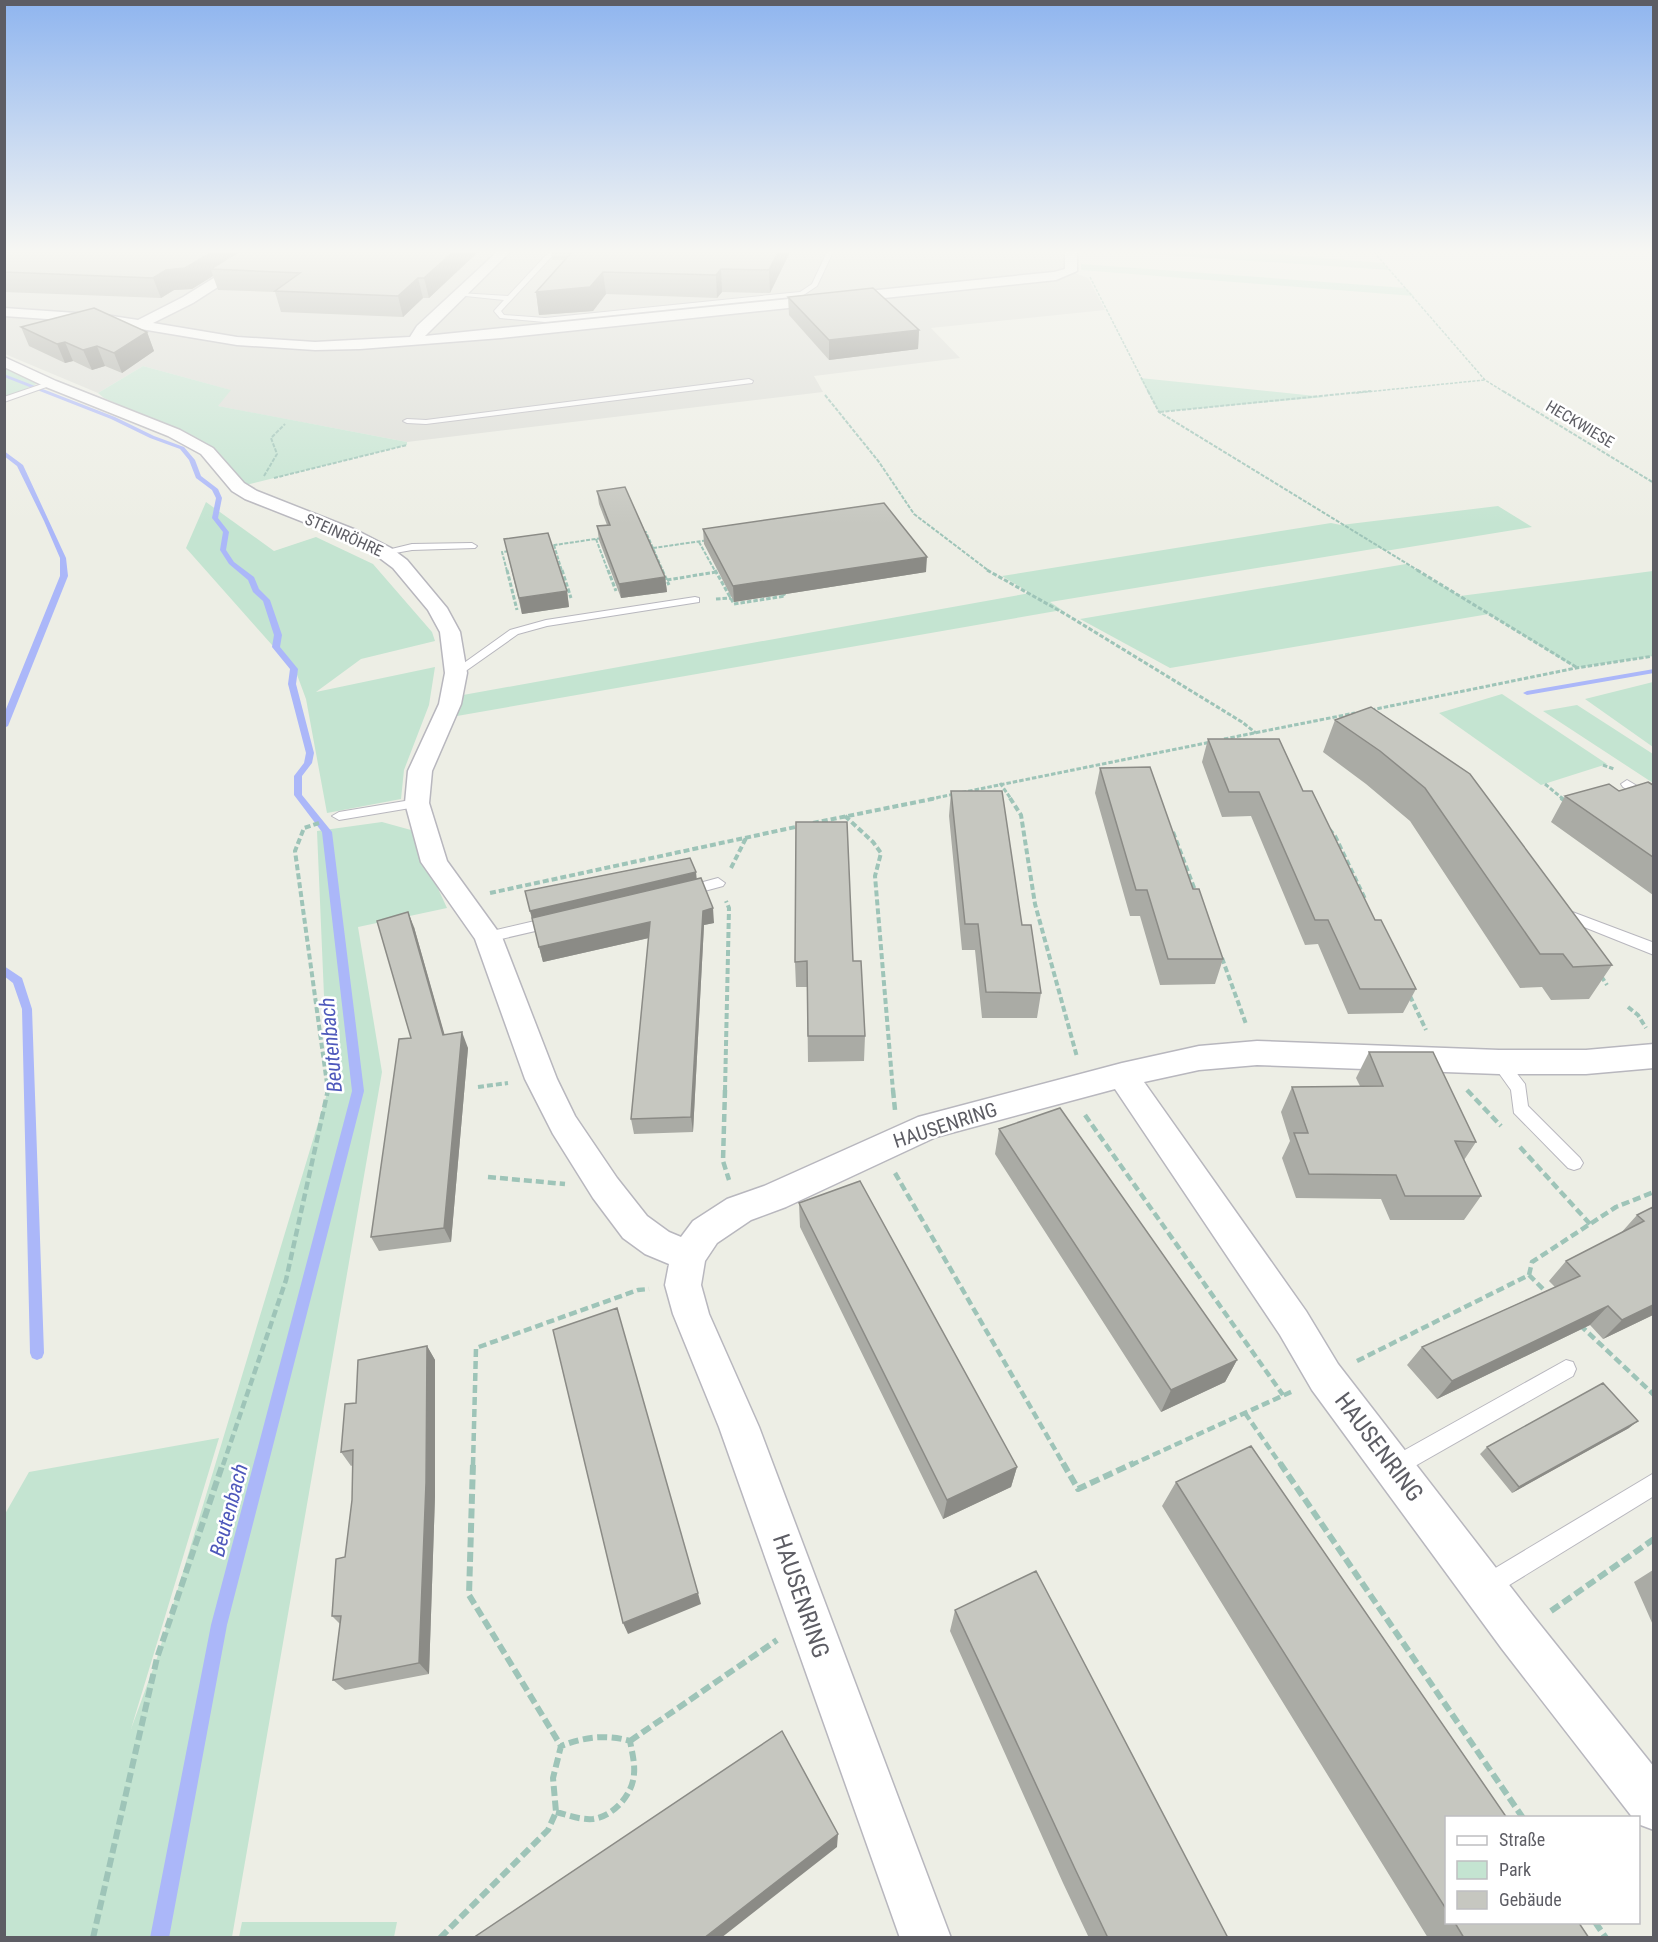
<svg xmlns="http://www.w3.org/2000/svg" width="1658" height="1942" font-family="'Roboto Condensed',sans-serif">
<rect width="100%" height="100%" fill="#edeee5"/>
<!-- industrial -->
<path fill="#dcddd7" d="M 44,252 L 1064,252 L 1065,262 L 1077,274 L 1088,278 L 1105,310 L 931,328 L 960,358 L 814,376 L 823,392 L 407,442 L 217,406 L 230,390 L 143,366 L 98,393 L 5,354 L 5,263 Z"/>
<!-- green -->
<path fill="#c4e4d1" d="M 1118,252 L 1252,252 L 1383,263 L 1390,270 Z
M 1081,264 L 1406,288 L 1414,296 L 1081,270 Z
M 143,366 L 231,390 L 218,406 L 407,442 L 407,445 L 238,487 L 179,432 L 104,398 L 98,393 Z
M 5,367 L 39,383 L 5,398 Z
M 1140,378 L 1325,397 L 1159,412 Z
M 206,502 L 274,551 L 316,537 L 373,564 L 432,632 L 435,641 L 361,659 L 316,692 L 435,667 L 429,705 L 404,770 L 401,799 L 327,813 L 306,699 L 296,672 L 186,548 Z
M 1498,506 L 1532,527 L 1385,551 L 1379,548 L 1050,602 L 1062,610 L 457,716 L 463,695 L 1030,593 L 1002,576 L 1331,523 L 1341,525 Z
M 1406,564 L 1460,596 L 1653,571 L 1653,656 L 1576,668 L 1489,614 L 1170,668 L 1080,619 Z
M 1653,682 L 1653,747 L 1585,699 Z
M 1502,694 L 1607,764 L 1541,785 L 1439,713 Z
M 1577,705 L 1653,754 L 1653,783 L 1543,711 Z
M 382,822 L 411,830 L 447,908 L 358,927 L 382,1072 L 232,1937 L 5,1938 L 5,1514 L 29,1472 L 219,1438 L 131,1729 L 157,1658 L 328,1090 L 317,831 Z
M 242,1922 L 397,1922 L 394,1937 L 239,1937 Z"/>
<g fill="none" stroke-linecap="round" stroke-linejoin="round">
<!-- stream -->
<path fill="#abb7f9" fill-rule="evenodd" d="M 4,374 L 115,417 L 154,436 L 184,447 L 195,460 L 201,476 L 218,489 L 222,498 L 218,518 L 229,532 L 226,550 L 234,562 L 254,577 L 259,589 L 270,600 L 282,635 L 280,647 L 298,669 L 296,684 L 314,753 L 312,763 L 302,776 L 302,795 L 332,832 L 364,1091 L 227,1625 L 169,1938 L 150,1938 L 211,1625 L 352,1091 L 322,832 L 294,795 L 294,776 L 304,763 L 306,753 L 288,684 L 290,669 L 272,647 L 274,635 L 263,601 L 253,592 L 248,580 L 229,564 L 220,550 L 223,532 L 212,518 L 216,498 L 212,490 L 196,478 L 189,460 L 180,449 L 150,438 L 111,419 L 4,377 Z
M 4,451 L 23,465 L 66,558 L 68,576 L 8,726 L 4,728 L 4,714 L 60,576 L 60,558 L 44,521 L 17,466 L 4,456 Z
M 1654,669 L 1654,673 L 1527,695 L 1523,693 L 1527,691 Z
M 4,966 L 22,978 L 32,1009 L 44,1353 L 42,1358 L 37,1360 L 32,1358 L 30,1353 L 22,1009 L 13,983 L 4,976 Z"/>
<defs>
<path id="lane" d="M 549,252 L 556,252 L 501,311 L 504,315 L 545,318 L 800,292 L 812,284 L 827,252 L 833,252 L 817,286 L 802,296 L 545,322 L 500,318 L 494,311 L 504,300 L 456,295 L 459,293 L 508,296 Z
M 749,379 L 753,381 L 752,383 L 426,424 L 407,423 L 403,421 L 407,419 L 426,420 Z
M 48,382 L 55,384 L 4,402 L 4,397 Z
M 472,543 L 477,546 L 475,548 L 412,550 L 384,555 L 379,552 L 412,544 Z
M 695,597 L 699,598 L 699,602 L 547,626 L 518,634 L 460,675 L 456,676 L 450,673 L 510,630 L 546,620 Z
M 1627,780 L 1654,796 L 1654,806 L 1623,787 L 1621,784 Z
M 417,799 L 422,800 L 423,803 L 422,806 L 339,820 L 332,816 L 339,812 Z
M 718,878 L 725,883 L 723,886 L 686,896 L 679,891 L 681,888 Z
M 1559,907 L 1652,942 L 1654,955 L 1554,915 L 1552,912 Z
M 552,917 L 557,918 L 559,922 L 557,926 L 488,942 L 481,937 L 488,932 Z
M 1499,1056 L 1505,1058 L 1525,1084 L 1528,1106 L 1580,1158 L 1583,1163 L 1580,1168 L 1574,1170 L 1568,1168 L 1514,1113 L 1511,1090 L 1491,1062 L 1493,1058 Z
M 1566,1360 L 1573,1362 L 1576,1369 L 1573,1376 L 1401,1474 L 1394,1478 L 1387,1474 L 1383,1467 L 1387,1460 Z
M 1654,1473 L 1654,1496 L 1493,1595 L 1485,1598 L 1477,1595 L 1474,1587 L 1477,1579 Z"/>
<path id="street" d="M 245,252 L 257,252 L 252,265 L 193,303 L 153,323 L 237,337 L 315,342 L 410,337 L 417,326 L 497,252 L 510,252 L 425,336 L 1054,272 L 1065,269 L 1065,252 L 1077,252 L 1077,271 L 1056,280 L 501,338 L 360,349 L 315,350 L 237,345 L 105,323 L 4,316 L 4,308 L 105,315 L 138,320 L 183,297 L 243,260 Z
M 4,357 L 56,381 L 180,430 L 213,448 L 244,483 L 257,491 L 356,530 L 391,548 L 407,560 L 447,608 L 460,632 L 467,673 L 461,704 L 432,771 L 429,803 L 447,861 L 502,937 L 557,1079 L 575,1116 L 617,1178 L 647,1216 L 669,1232 L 681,1237 L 693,1221 L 727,1199 L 764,1186 L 918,1117 L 1122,1063 L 1199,1046 L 1257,1041 L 1499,1050 L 1586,1050 L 1654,1044 L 1654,1068 L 1586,1074 L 1499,1074 L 1257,1065 L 1199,1070 L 1144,1082 L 1306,1311 L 1338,1364 L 1534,1617 L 1654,1767 L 1654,1830 L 1638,1824 L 1638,1818 L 1633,1818 L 1502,1649 L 1312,1390 L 1280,1335 L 1115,1089 L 936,1137 L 786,1207 L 751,1220 L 717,1243 L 705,1261 L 701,1285 L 709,1314 L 759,1427 L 951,1938 L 900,1938 L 719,1427 L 673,1314 L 665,1285 L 669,1264 L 645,1254 L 623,1238 L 593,1198 L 553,1134 L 525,1079 L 475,939 L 421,862 L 405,803 L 408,771 L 439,704 L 445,673 L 440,632 L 428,610 L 393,568 L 377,556 L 344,538 L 245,499 L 232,491 L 201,454 L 168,436 L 46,387 L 4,367 Z"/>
</defs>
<!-- lane casing -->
<use href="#lane" stroke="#b8b7be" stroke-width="2"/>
<!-- street casing -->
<use href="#street" stroke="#b8b7be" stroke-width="3"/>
<!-- path-far5 -->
<path stroke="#9ec4b8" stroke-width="1.5" stroke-dasharray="3 1.5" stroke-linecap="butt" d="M 1374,252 L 1485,380 L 1506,393
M 1649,252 L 1654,255
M 1090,277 L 1149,393
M 1356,393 L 1484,380"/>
<!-- path-far4 -->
<path stroke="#9ec4b8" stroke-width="2" stroke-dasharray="4 1.5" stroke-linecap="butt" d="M 1148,391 L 1159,412 L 1419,571
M 1503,391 L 1654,483
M 825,395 L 879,462 L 914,514 L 989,571
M 1160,412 L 1371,391
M 264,476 L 277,454 L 271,438 L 285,424
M 274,478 L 407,445
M 643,532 L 646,532 L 663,571
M 596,539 L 608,571
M 699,542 L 715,571
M 554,545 L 562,571
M 548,546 L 602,538
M 653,548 L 709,540
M 507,571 L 502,552 L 510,551"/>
<!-- path-far3 -->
<path stroke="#9ec4b8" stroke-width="3" stroke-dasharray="4.5 2" stroke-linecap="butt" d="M 507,570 L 517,610
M 562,570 L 571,598
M 608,570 L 616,591
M 662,570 L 669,585
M 715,570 L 734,604 L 785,596 L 782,591
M 987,570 L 1067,615 L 1242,722 L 1256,733
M 1417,570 L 1576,667
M 667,580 L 716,572
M 716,599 L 731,598
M 1371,710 L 1576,668 L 1654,656
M 1224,739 L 1355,713
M 1603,765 L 1614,769
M 1000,783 L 1011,799
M 1545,784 L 1563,799
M 930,799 L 1211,742"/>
<!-- path-far2 -->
<path stroke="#9ec4b8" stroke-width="4" stroke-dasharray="6 3" stroke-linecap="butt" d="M 1010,798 L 1021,815 L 1035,904 L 1077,1057
M 1561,798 L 1566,802
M 845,816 L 873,842 L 881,853 L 875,876 L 893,1091
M 319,823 L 304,828 L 295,851 L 328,1091
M 813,823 L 937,798
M 1329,829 L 1335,836 L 1365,899
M 1173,832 L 1196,893
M 731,868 L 746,838
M 490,893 L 800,826
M 1222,958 L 1246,1024
M 1601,976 L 1607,985
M 1410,996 L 1426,1030
M 1628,1007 L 1638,1015 L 1646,1028
M 478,1087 L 508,1083
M 725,1091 L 729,908 L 726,901"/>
<!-- path-far1 -->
<path stroke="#9ec4b8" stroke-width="4.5" stroke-dasharray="8 4" stroke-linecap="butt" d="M 725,1090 L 723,1161 L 729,1180
M 893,1090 L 895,1110
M 1467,1090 L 1501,1126
M 1085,1115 L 1283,1395
M 1520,1147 L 1590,1224
M 895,1173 L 1064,1465
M 488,1177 L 565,1184
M 1529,1275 L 1532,1262 L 1616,1207 L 1654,1192
M 1580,1325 L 1654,1395
M 1357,1361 L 1529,1275 L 1549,1295
M 1245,1413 L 1281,1465
M 223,1465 L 286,1280 L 328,1090
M 473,1465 L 476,1348 L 638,1290 L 649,1289
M 1131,1465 L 1293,1391"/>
<!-- path -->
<path stroke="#9ec4b8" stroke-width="6" stroke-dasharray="10 4.5" stroke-linecap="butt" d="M 1063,1463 L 1078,1489 L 1134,1463
M 1280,1463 L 1523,1818
M 1551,1611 L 1654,1539
M 630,1741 L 777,1640
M 556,1812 C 568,1815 580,1820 593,1819 C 614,1816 633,1794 634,1774 C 635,1763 632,1752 630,1741 C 606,1734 584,1737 561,1746
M 1595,1922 L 1606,1938
M 93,1938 L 157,1658 L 223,1463
M 440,1938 L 548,1830 L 556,1812 L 553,1778 L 561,1746 L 469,1595 L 473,1463"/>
<!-- lane -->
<use href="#lane" fill="#fff" fill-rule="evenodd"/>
<!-- street -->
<use href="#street" fill="#fff" fill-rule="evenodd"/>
</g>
<!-- wall -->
<path fill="#aaaba5" d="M 4,252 L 478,252 L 429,298 L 423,298 L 403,317 L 281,312 L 275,292 L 218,290 L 213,276 L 192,289 L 174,290 L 161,298 L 4,292 Z
M 551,252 L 790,252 L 770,293 L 722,292 L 717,298 L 606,294 L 593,311 L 539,315 L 536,292 L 565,260 L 552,260 Z
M 788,297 L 919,330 L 918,349 L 829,360 L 789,315 Z
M 21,327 L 147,332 L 154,351 L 122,373 L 105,366 L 92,370 L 73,361 L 65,363 L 29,346 Z
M 597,491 L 665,577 L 667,592 L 621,598 L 599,540 L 597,526 L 607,525 L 599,504 Z
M 703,529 L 926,572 L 734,602 L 704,544 Z
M 504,539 L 567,591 L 569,607 L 522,614 Z
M 1371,707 L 1612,965 L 1589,999 L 1551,1000 L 1542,987 L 1520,988 L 1410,821 L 1366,784 L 1323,752 L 1335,720 Z
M 1208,739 L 1303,791 L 1375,920 L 1416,989 L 1403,1013 L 1348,1014 L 1318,944 L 1305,945 L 1251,816 L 1222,817 L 1202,762 Z
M 1100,768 L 1193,889 L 1223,959 L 1215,984 L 1160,985 L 1140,916 L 1130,916 L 1095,793 Z
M 1653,785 L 1653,895 L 1551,822 L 1565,796 L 1619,791 Z
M 951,791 L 1022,925 L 1041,993 L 1037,1018 L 982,1018 L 975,950 L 962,950 L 949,816 Z
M 697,879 L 714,923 L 704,925 L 693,1132 L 634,1134 L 631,1119 L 649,938 L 543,962 L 525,891 Z
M 414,927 L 444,1034 L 468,1048 L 451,1242 L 379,1251 L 371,1237 L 411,1038 Z
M 853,961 L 865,1036 L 864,1061 L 808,1062 L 807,987 L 796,987 L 795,962 Z
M 1369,1052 L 1476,1142 L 1464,1160 L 1481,1196 L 1464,1220 L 1390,1220 L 1381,1199 L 1296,1198 L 1282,1158 L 1290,1141 L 1281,1112 L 1292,1087 L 1360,1086 L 1356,1078 Z
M 999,1129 L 1237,1360 L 1225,1382 L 1161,1412 L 995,1154 Z
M 799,1203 L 1017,1467 L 1011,1487 L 943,1519 L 800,1227 Z
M 1653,1207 L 1653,1315 L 1603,1339 L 1590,1325 L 1437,1399 L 1407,1365 L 1422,1347 L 1555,1287 L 1549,1281 L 1566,1261 L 1620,1234 L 1637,1215 Z
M 427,1346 L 435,1360 L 435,1496 L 429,1674 L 345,1690 L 333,1680 L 340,1624 L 332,1616 L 345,1557 L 352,1500 L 353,1465 L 351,1466 L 341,1452 L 356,1403 Z
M 1629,1428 L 1512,1493 L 1480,1454 L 1487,1447 Z
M 1176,1482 L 1446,1818 L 1446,1923 L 1579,1923 L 1589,1938 L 1428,1938 L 1162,1506 Z
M 1653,1570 L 1653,1625 L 1634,1582 Z
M 955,1610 L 1228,1938 L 1089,1938 L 1063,1883 L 950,1631 Z"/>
<!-- shaded-wall -->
<path fill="#8b8b86" d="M 212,252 L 243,252 L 211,269 L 213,276 L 192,289 L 174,290 L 161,298 L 153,278 L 166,270 Z
M 453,252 L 478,252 L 429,298 L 424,278 Z
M 778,252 L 790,252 L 770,293 L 769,270 Z
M 721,269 L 722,292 L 717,298 L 716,275 Z
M 603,272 L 606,294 L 593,311 L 539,315 L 536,292 Z
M 418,278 L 423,298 L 403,317 L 398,296 Z
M 919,330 L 918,349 L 829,360 L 829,340 Z
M 147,332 L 154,351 L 122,373 L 114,353 Z
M 65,342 L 73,361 L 65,363 L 57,344 Z
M 97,346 L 105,366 L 92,370 L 83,350 Z
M 927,557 L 926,572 L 734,602 L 733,586 Z
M 665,577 L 667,592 L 621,598 L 619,584 Z
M 567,591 L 569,607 L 522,614 L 519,598 Z
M 696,872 L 697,881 L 532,919 L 530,911 Z
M 713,908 L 714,923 L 704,925 L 693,1132 L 691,1117 L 703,911 Z
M 408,912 L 414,927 L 449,1050 L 443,1035 Z
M 650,922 L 653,937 L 543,962 L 539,947 Z
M 462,1032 L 468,1048 L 451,1242 L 444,1228 Z
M 1653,1305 L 1653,1315 L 1603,1339 L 1622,1320 Z
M 1608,1306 L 1590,1325 L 1437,1399 L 1452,1381 Z
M 427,1346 L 435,1360 L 435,1496 L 429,1674 L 419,1663 Z
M 1237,1360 L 1225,1382 L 1161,1412 L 1171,1390 Z
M 1638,1421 L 1629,1428 L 1512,1493 L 1519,1487 Z
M 1017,1467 L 1011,1487 L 943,1519 L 947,1500 Z
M 698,1593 L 701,1604 L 628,1634 L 623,1623 Z
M 838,1834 L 837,1847 L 721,1938 L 704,1938 Z"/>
<!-- building -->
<path fill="#c6c7c0" stroke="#8b8b86" stroke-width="1.5" d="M 4,252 L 212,252 L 185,268 L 166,270 L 153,278 L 4,272 Z
M 238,252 L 453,252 L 424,278 L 418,278 L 398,296 L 275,291 L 300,273 L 211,269 Z
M 572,252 L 778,252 L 769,270 L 721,269 L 716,275 L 603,272 L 590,287 L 536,292 Z
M 873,288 L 919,330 L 829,340 L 788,297 Z
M 94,308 L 147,332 L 114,353 L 97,346 L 83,350 L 65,342 L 57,344 L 21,327 Z
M 625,487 L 665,577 L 619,584 L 597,526 L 610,525 L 597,491 Z
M 884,503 L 927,557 L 733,586 L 703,529 Z
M 548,533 L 567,591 L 519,598 L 504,539 Z
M 1371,707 L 1470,774 L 1612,965 L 1573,967 L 1563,954 L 1540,954 L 1425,788 L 1380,751 L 1335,720 Z
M 1208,739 L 1279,739 L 1303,791 L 1312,791 L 1375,920 L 1381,920 L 1416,989 L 1360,989 L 1328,920 L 1315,920 L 1259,792 L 1229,792 Z
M 1150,767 L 1193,889 L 1199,889 L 1223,959 L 1168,959 L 1147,890 L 1136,890 L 1100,768 Z
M 1648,782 L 1653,785 L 1653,857 L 1565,796 L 1609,784 L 1619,791 Z
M 951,791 L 1002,791 L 1022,925 L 1031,925 L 1041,993 L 986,992 L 978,924 L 965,924 Z
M 796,822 L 847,822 L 853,961 L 861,961 L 865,1036 L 808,1036 L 807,961 L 795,962 Z
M 690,858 L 696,872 L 530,911 L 525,891 Z
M 701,878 L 713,908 L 703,911 L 691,1117 L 631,1119 L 650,922 L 539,947 L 532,918 Z
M 408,912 L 443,1035 L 462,1032 L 444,1228 L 371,1237 L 399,1039 L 411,1038 L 377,921 Z
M 1369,1052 L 1433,1052 L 1476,1142 L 1455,1141 L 1481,1196 L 1405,1196 L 1396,1175 L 1309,1174 L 1294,1133 L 1308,1133 L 1292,1087 L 1383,1086 Z
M 1060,1108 L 1237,1360 L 1171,1390 L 999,1129 Z
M 860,1181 L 1017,1467 L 947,1500 L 799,1203 Z
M 1653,1207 L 1653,1305 L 1622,1320 L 1608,1306 L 1452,1381 L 1422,1347 L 1580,1276 L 1566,1261 L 1644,1221 L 1637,1215 Z
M 617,1308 L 698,1593 L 623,1623 L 553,1330 Z
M 427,1346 L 426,1483 L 419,1663 L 333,1680 L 341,1616 L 332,1616 L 336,1559 L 345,1557 L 352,1500 L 353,1450 L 341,1452 L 345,1404 L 356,1403 L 358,1360 Z
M 1603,1383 L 1638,1421 L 1519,1487 L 1487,1447 Z
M 1251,1446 L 1507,1818 L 1446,1818 L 1446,1909 L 1176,1482 Z
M 1036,1571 L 1228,1938 L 1108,1938 L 1076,1871 L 955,1610 Z
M 782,1731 L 838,1834 L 704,1938 L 473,1938 Z
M 1455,1923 L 1579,1923 L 1589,1938 L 1464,1938 Z"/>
<!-- sky -->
<linearGradient id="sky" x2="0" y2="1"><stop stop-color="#8fb5ef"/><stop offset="0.48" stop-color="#f7f7f3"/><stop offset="1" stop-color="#f7f7f3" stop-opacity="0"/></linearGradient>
<rect width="1658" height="524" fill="url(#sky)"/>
<g text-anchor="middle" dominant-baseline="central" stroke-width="5" stroke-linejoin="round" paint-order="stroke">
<!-- far-street labels -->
<g font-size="16" fill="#5d5d64" stroke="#fff">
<text transform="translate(1580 424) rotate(31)">HECKWIESE</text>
<text transform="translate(344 535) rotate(24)">STEINRÖHRE</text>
</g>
<!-- street labels -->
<g font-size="20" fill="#5d5d64" stroke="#fff">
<text transform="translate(945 1125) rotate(-18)">HAUSENRING</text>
</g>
<!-- water labels -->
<g font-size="21" font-style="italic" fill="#4e58bb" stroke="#fff">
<text transform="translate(331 1045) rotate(-95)">Beutenbach</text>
<text transform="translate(229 1510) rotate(-75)">Beutenbach</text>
</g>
<!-- near-street labels -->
<g font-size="24" fill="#5d5d64" stroke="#fff">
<text transform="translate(1379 1447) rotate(53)">HAUSENRING</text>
<text transform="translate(801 1596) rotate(71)">HAUSENRING</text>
</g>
</g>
<!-- border -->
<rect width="1658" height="1942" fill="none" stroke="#5d5d64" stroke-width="12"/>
<!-- legend -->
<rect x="1445" y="1816" width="195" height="108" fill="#ffffff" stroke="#bebec1" stroke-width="1.5"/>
<rect x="1457" y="1836" width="30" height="9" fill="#ffffff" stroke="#bebec1" stroke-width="1.5"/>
<text x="1499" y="1846" font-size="18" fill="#5d5d64">Straße</text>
<rect x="1457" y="1861" width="30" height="18" fill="#c4e4d1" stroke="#bebec1" stroke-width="1.5"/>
<text x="1499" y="1876" font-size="18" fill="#5d5d64">Park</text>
<rect x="1457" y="1891" width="30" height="18" fill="#c6c7c0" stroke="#bebec1" stroke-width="1.5"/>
<text x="1499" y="1906" font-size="18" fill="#5d5d64">Gebäude</text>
</svg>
